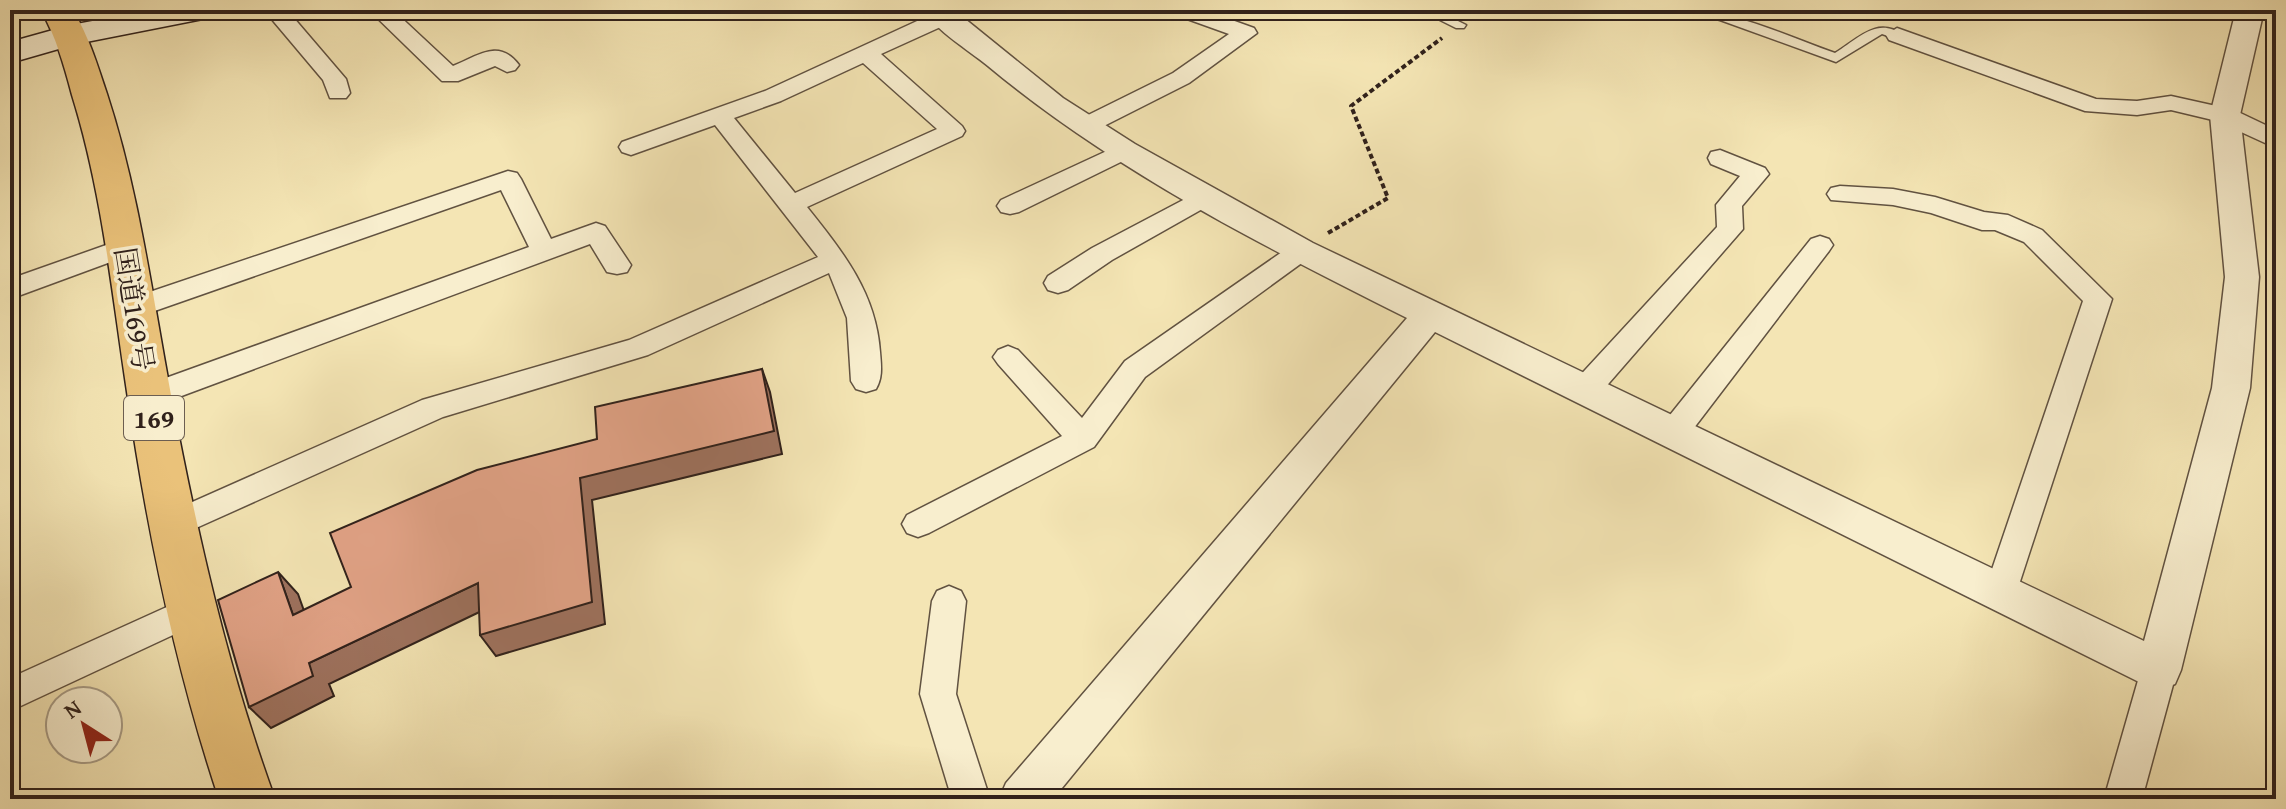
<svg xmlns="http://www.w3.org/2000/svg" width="2286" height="809" font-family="'Gentium Book Plus','Noto Serif JP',serif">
<rect width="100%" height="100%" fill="#f4e5b4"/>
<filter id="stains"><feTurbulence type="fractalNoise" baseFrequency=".0025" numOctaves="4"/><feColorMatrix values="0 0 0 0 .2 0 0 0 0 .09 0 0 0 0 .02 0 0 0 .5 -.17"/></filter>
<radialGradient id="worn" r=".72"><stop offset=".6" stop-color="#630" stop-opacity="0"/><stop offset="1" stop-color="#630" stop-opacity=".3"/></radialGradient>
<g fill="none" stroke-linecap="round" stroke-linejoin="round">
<defs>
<path id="service" d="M 1420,10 L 1436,10 L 1466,25 L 1464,28 L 1456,28 Z
M 1682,10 C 1735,10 1786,36 1835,53 C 1858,39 1877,16 1903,35 L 1897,39 L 1882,34 L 1836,62 L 1720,20 Z"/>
<path id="minor" d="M 264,10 L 287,10 L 346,79 L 350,93 L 346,98 L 330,98 L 323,80 Z
M 369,10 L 393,10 L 453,66 C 478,56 499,38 519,65 L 515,70 L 507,72 L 495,66 L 458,81 L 442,81 Z
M 941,10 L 970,10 L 967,15 L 881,54 L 962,126 L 965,131 L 962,136 L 807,207 C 843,252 876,293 880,352 C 881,365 883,377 876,389 L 866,392 L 856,389 L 851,381 L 847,318 L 829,273 L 648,355 L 443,417 L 185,533 L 174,537 L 163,533 L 158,524 L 163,515 L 422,400 L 629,340 L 818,257 L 715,125 L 631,155 L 622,152 L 619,147 L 622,142 L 765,91 ZM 863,63 L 937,129 L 795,193 L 734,118 L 781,101 Z
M 1173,10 L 1204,10 L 1254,28 L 1257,33 L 1189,83 L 1094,131 L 1076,131 L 1073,126 L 1076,121 L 1173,73 L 1229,34 L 1176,15 Z
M 1897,28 L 2096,99 L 2137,101 L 2171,96 L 2234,110 L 2276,130 L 2276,148 L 2217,121 L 2171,110 L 2137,115 L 2085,111 L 1889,40 L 1886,35 Z
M 1124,143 L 1133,146 L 1136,151 L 1133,156 L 1019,212 L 1010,214 L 1001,212 L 997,206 L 1001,200 Z
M 1720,150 L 1765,168 L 1769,174 L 1742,206 L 1743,229 L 1596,398 L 1585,401 L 1574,398 L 1570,390 L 1574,382 L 1717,227 L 1716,205 L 1740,176 L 1711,164 L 1708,158 L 1711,152 Z
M 508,171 L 517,173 L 521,179 L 551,239 L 596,223 L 605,226 L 631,265 L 627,272 L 617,274 L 607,272 L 590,244 L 160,404 L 149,407 L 138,404 L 134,396 L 138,388 L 529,247 L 501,190 L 146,314 L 136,317 L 126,314 L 122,307 L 126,300 Z
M 1840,186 L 1893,189 L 1935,197 L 1984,212 L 2008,215 L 2042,230 L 2112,299 L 2013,603 L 2001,607 L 1989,603 L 1984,593 L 2083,301 L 2024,242 L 1995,230 L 1982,230 L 1931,213 L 1893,205 L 1831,200 L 1827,194 L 1831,188 Z
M 1204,189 L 1213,191 L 1217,197 L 1213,203 L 1112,260 L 1068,290 L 1058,293 L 1048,290 L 1044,283 L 1048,276 L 1092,248 Z
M 1820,236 L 1829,239 L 1833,245 L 1829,251 L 1684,441 L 1673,445 L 1662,441 L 1658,433 L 1662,425 L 1811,239 Z
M 126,238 L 135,241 L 139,247 L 135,253 L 10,299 L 10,279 Z
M 1301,242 L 1310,245 L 1314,251 L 1310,257 L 1145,377 L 1094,447 L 929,533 L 918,537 L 907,533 L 902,524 L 907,515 L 1062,436 L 998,364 L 993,357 L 998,350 L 1008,346 L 1018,350 L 1082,418 L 1125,361 L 1292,245 Z
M 949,586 L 961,591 L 966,601 L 956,694 L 990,799 L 952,799 L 920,694 L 932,601 L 937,591 Z
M 191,596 L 203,601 L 208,611 L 203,621 L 10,711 L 10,678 Z
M 2159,654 L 2172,659 L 2177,670 L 2142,799 L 2104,799 L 2141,670 L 2146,659 Z"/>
<path id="tertiary" d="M 923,10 L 954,10 L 1063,98 L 1135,144 L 1313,243 L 2144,641 L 2212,388 L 2225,277 L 2210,115 L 2236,10 L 2264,10 L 2240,115 L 2259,277 L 2250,388 L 2181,670 L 2175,684 L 2159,690 L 2143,684 L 1435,332 L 1053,799 L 999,799 L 1006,783 L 1407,318 C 1261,245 1113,170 988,66 C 967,49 938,32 923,10 Z"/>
<path id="secondary" d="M 151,10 L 218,10 L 213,17 L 76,44 L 10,63 L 10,42 L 71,25 Z"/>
<path id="trunk" d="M 41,10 L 73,10 C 89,37 97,64 107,94 C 139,192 152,294 171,395 C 197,533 227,667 275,799 L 219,799 C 175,667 147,530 127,392 C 112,293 102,191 72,95 C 64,65 56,37 41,10 Z"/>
</defs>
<!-- service casing -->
<use href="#service" stroke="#615241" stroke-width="3"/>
<!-- minor casing -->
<use href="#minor" stroke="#615241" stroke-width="3"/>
<!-- tertiary casing -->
<use href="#tertiary" stroke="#615241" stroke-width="3"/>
<!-- secondary casing -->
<use href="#secondary" stroke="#30211b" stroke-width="3"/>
<!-- trunk casing -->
<use href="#trunk" stroke="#30211b" stroke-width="3"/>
<!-- path -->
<path stroke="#30211b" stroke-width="4" stroke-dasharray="5 3" stroke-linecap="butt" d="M 1479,19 L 1496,10
M 1328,233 L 1388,198 L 1351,106 L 1442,38"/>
<!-- service -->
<use href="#service" fill="#f8eece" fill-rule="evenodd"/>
<!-- minor -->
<use href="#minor" fill="#f8eece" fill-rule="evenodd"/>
<!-- tertiary -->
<use href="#tertiary" fill="#f8eece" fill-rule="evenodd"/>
<!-- secondary -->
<use href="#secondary" fill="#f8eece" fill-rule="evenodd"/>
<!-- trunk -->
<use href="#trunk" fill="#eac27a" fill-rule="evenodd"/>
</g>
<!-- shaded-wall -->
<path fill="#9e725e" stroke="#30211b" stroke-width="2" d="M 762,369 L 770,392 L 782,454 L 592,500 L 605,624 L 496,656 L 480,635 L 580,478 Z
M 278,572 L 298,594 L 313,636 L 293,615 Z
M 478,583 L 494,605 L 329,684 L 334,696 L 271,728 L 249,707 L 309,663 Z"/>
<!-- building -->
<path fill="#e2a387" stroke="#30211b" stroke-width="2" d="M 762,369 L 774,431 L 580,478 L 592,602 L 480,635 L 478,583 L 309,663 L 313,676 L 249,707 L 218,600 L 278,572 L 293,615 L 351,587 L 330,533 L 477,470 L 597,439 L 595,407 Z"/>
<g text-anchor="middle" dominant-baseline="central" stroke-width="7" stroke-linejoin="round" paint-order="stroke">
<!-- shield labels -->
<rect fill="#f8eece" stroke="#6c5e51" stroke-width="2" x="124" y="396" width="60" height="44" rx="6"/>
<g font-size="26" font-weight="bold" fill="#30211b">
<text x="154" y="418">169</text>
</g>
<!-- street labels -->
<g font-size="28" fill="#30211b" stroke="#f8eece">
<text transform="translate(135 309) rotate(81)">国道169号</text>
</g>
</g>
<!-- margin -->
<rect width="2286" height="809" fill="none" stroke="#f4e5b4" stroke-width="40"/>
<rect x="12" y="12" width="2262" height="785" fill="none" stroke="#30211b" stroke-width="4"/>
<rect x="20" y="20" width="2246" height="769" fill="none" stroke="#30211b" stroke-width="2"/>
<!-- north arrow -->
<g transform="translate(84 725) rotate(324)"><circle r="38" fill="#f8eece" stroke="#a89c86" stroke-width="2"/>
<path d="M0-6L14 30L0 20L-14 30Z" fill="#8f2418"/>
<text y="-12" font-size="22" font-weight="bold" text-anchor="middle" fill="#30211b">N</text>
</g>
<rect width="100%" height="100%" filter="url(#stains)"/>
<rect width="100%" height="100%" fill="url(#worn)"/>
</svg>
